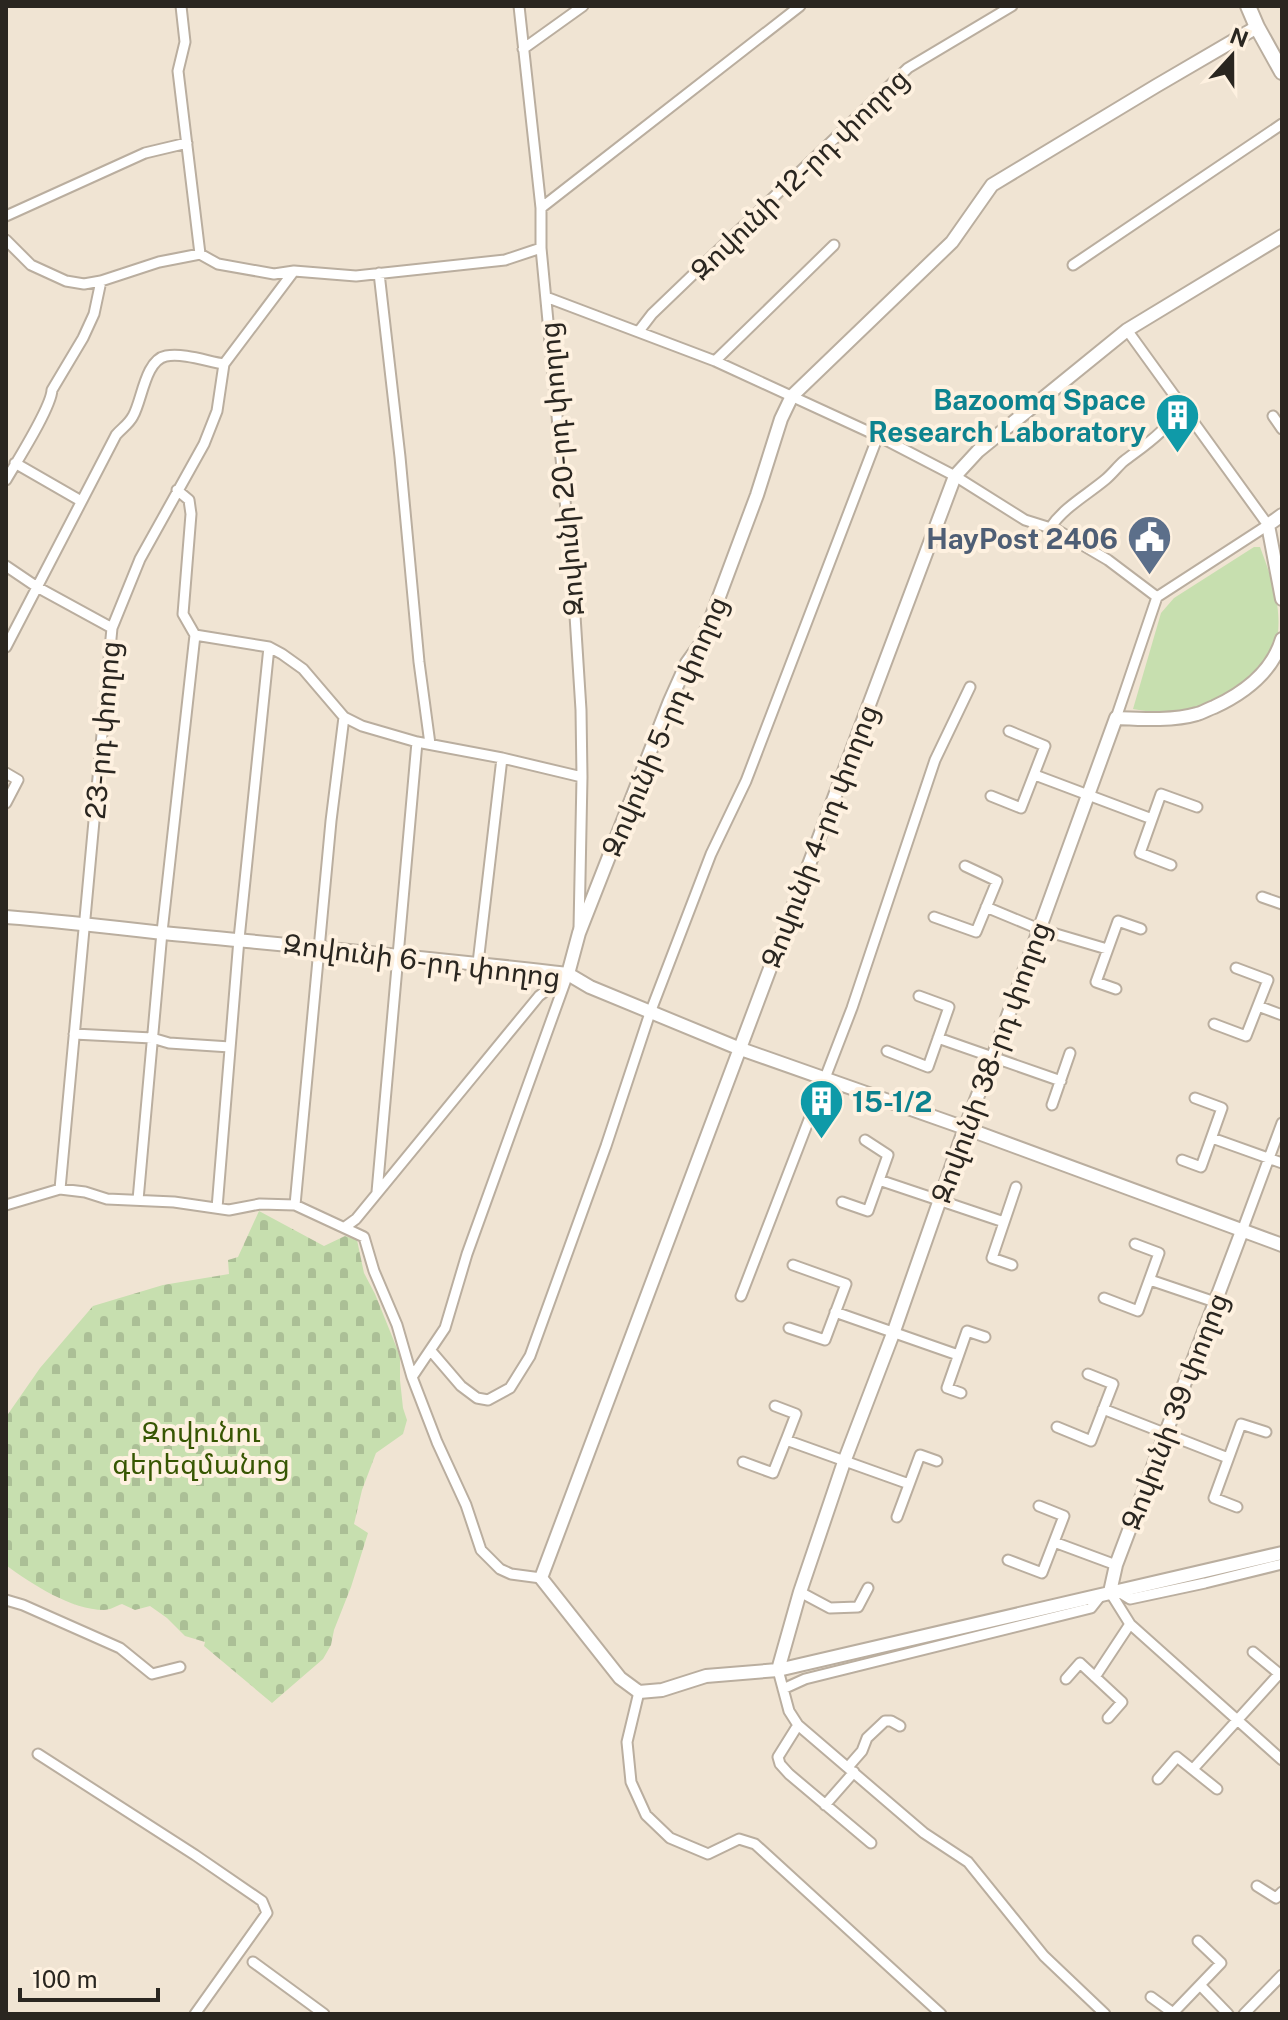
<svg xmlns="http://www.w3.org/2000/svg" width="1288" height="2020" font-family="'Public Sans','Noto Sans Armenian',sans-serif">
<defs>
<pattern id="cemetery-stones" width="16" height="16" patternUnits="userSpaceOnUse" patternTransform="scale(2)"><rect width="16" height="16" fill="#c7dfaf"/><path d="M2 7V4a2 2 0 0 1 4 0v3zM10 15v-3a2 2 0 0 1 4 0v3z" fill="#abbf96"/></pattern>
</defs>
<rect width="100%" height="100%" fill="#f0e4d3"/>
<!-- cemetery -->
<path fill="url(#cemetery-stones)" d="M 259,1211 L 324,1246 L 345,1236 L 357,1240 L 364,1273 L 375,1294 L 400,1356 L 400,1380 L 403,1408 L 407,1420 L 403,1434 L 376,1453 L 362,1490 L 354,1524 L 368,1533 L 351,1587 L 334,1630 L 331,1645 L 323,1659 L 272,1703 L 204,1646 L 205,1642 L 185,1636 L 167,1618 L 150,1606 L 135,1610 L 122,1604 C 116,1606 110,1610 104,1610 C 72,1610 31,1584 6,1565 L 6,1417 L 40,1368 L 93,1306 L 163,1285 L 229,1274 L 228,1260 L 238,1257 Z"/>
<!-- park -->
<path fill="#c7dfaf" d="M 1254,547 L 1260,547 C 1270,574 1281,602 1278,632 C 1273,671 1219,708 1183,712 C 1166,714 1150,712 1133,709 L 1161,613 L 1174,598 Z"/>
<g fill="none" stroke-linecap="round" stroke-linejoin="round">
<defs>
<path id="street" d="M 181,6 L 185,42 L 178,71 L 200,254
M 519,6 L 541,208 L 541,248 L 573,584 L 581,710 L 582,777 L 579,928
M 523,49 L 583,6
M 541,208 L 800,6
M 6,216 L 145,153 L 187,143
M 6,240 L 31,265 L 66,281 L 84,284 L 101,281 L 159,262 L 200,254 L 218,264 L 274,274 L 294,271 L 356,276 L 505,260 L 541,248
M 1073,265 L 1282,124
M 379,273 L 400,457 L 419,662 L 430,744
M 546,297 L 715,361 L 878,436 L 955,476 L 1025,520 L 1057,530 L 1108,560 L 1157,597
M 639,331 L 652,314 L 908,68 L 1012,6
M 715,361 L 834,245
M 1273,416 L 1282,429
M 15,463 L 81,501
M 6,480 C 17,461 51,408 52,390 L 83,338 L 94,314 L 101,281
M 177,490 L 189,500 L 191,514 L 183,614 L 195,635 L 269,647 L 282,654 L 303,669 L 344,717 L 362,726 L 417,742 L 502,758 L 582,777
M 1050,528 C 1064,507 1087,495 1106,479 C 1113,473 1118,466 1124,461 C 1145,445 1171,429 1180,403
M 6,566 L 37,587 L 112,628
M 6,647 L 116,435 C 122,428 129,424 133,416 C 142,401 145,360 166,356 C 184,353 206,361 224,364
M 1116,718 L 1157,597 L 1268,525 L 1127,330
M 6,773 L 18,780 L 6,803
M 1035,775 L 1152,819
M 991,796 L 1021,808 L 1045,746 L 1009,731
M 1171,865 L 1140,853 L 1161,794 L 1197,807
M 1262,897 L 1282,904
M 986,907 L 1039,929 L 1107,949
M 934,917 L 976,932 L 997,881 L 965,866
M 478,963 L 502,758
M 1116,989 L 1096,982 L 1118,921 L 1141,929
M 1258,1006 L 1282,1015
M 1214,1024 L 1246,1036 L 1268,980 L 1236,968
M 74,1034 L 152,1038 L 169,1043 L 230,1047
M 938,1038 L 1061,1081
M 887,1051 L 928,1067 L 949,1007 L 919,996
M 1052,1105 L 1070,1053
M 1212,1138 L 1282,1163
M 1182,1160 L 1201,1167 L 1222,1108 L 1195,1098
M 879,1180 L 1004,1222
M 60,1189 L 106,691 L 112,628 L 140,559 L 204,444 L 217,411 L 224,364 L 294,271
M 377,1192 L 417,742
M 138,1200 L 162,932 L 195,635
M 842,1202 L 868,1211 L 888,1155 L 865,1140
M 6,1205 L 60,1189 L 85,1192 L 107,1199 L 174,1202 L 229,1210 L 260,1204 L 295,1205 L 331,821 L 344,717
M 295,1205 L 364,1237 L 374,1271 L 397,1325 L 412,1377
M 217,1208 L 239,939 L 269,647
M 345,1227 L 356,1219 L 539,996 L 567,975
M 1242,1231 L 1282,1123
M 1012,1265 L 992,1258 L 1016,1187
M 1150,1280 L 1215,1302
M 741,1296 L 852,1008 L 935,760 L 970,687
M 1104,1298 L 1138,1311 L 1159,1253 L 1135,1244
M 835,1312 L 958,1355
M 789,1328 L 825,1340 L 846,1284 L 793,1265
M 431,1351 L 461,1386 L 477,1398 L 488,1400 L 510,1388 L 530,1356 L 606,1146 L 650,1013 L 711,854 L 746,781 L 878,436
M 961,1393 L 947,1388 L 967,1331 L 985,1337
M 775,1406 L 796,1414 L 786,1440 L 909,1484
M 1103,1409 L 1228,1458
M 1057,1427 L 1091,1441 L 1113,1384 L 1088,1374
M 743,1462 L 773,1473 L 786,1440
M 1237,1507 L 1214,1498 L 1241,1424 L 1266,1432
M 897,1517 L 920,1455 L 937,1461
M 1054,1542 L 1116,1565
M 1008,1560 L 1042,1573 L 1064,1516 L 1039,1506
M 541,1578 L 511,1574 L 500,1569 L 481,1550 L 466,1505 L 437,1442 L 412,1377 L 445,1328 L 467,1254 L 568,974
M 1117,1591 L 1130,1599 L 1205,1583 L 1282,1564
M 800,1592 L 830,1608 L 858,1607 L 868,1588
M 1110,1592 L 1130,1624 L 1282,1760
M 6,1600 L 23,1605 L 120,1648 L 152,1674 L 180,1667
M 1253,1652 L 1282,1676
M 778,1670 L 789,1711 L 798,1725 L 924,1833 L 968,1862 L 1044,1956 L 1105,2014
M 1095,1677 L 1130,1624
M 1066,1679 L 1080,1663 L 1122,1702 L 1108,1718
M 783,1689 L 805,1679 L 1091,1608 L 1102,1594
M 639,1692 L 627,1742 L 631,1782 L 646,1815 L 670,1838 L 708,1854 L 739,1839 L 755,1844 L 941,2014
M 798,1725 L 778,1757 L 780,1764 L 789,1774 L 871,1843
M 38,1754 L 195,1855 L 262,1901 L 267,1913 L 195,2014
M 848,1767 L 862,1751 L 867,1738 L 885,1721 L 891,1721 L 900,1726
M 1193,1769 L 1279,1674
M 1158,1779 L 1177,1757 L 1217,1789
M 825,1805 L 854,1772
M 1257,1886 L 1276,1898 L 1282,1892
M 253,1962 L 324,2014
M 1200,1985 L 1228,2014
M 1151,1997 L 1173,2013 L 1221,1963 L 1198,1941
M 1244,2014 L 1282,1975"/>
<path id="secondary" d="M 1282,236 L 1127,330 L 978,451 L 955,476 L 541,1578 L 620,1678 L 639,1692 L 662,1690 L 706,1676 L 778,1670 L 1282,1553
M 1282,515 L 1268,525 L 1282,599
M 6,917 C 59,921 111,927 163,933 C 298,946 433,958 568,974 L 590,987 L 738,1048 L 965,1128 L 1282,1245
M 568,974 L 579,933 L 670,701 L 687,663 L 700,645 L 710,621 L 757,495 L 781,419 L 792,396 L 952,242 L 992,185 L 1156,86 L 1257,27
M 1110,1592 L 1116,1565 L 1242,1231
M 778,1670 L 800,1592 L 844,1462 L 894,1331 L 965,1128 L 993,1057 L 1116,718 C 1140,719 1174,721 1197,714 C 1202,713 1208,709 1214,707 C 1244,693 1272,673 1282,639"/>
<path id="primary" d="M 1248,6 L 1257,27 L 1282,72"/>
</defs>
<!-- street casing -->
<use href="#street" stroke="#baae9f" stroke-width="13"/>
<!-- secondary casing -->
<use href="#secondary" stroke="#baae9f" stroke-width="16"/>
<!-- primary casing -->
<use href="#primary" stroke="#baae9f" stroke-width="18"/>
<!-- street -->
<use href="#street" stroke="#fff" stroke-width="9"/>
<!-- secondary -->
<use href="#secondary" stroke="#fff" stroke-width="12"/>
<!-- primary -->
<use href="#primary" stroke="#fff" stroke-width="14"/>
</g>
<!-- icons -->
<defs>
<symbol id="building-pin" viewBox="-11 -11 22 30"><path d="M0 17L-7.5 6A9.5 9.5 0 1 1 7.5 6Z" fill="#0f9aa8" stroke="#fef1e0"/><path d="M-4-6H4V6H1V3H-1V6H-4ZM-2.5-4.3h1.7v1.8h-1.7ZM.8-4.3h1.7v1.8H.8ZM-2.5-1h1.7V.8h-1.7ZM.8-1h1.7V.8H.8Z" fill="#fff"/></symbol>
<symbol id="civic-pin" viewBox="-11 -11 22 30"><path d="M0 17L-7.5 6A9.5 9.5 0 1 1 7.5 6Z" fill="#5c6f8a" stroke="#fef1e0"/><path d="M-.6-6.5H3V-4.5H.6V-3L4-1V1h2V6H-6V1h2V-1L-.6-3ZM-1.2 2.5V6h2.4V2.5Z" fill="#fff"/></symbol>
</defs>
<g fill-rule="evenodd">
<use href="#building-pin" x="1152" y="390" width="51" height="69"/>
<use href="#civic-pin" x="1124" y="512" width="51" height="69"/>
<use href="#building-pin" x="796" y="1076" width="51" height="69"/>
</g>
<g text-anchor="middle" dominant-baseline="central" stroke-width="8" stroke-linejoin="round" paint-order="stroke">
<!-- street labels -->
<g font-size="28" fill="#2a2620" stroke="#fef1e0">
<text transform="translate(799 174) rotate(-44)">Զովունի 12-րդ փողոց</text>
<text transform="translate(561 469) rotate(-95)">Զովունի 20-րդ փողոց</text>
<text transform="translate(664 726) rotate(-67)">Զովունի 5-րդ փողոց</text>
<text transform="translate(102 730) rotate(-85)">23-րդ փողոց</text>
<text transform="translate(819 836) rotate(-69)">Զովունի 4-րդ փողոց</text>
<text transform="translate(422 960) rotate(7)">Զովունի 6-րդ փողոց</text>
<text transform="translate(990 1062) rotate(-70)">Զովունի 38-րդ փողոց</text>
<text transform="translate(1174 1411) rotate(-69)">Զովունի 39 փողոց</text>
</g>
<!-- culture labels -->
<g font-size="28" font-weight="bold" fill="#0d838f" stroke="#fef1e0" text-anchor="end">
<text x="1146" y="399">Bazoomq Space<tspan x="1146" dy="32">Research Laboratory</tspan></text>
<text x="852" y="1101" text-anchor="start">15-1/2</text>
</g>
<!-- service labels -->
<g font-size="28" font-weight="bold" fill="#4e5e75" stroke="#fef1e0" text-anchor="end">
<text x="1118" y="538">HayPost 2406</text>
</g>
<!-- park labels -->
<g font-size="28" fill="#375602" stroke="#fef1e0">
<text x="201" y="1431">Զովունու<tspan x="201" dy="32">գերեզմանոց</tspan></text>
</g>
</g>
<!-- border -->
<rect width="1288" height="2020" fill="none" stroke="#2a2620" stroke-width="16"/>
<!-- north arrow -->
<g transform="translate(1232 56) rotate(21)" stroke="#fef1e0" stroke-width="6" paint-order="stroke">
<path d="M0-6L14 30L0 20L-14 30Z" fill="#2a2620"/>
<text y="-12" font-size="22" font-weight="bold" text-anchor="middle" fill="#2a2620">N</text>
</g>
<!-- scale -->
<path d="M20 1988v12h138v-12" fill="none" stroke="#2a2620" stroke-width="4"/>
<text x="32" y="1988" font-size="24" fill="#2a2620" stroke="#fef1e0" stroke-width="6" paint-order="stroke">100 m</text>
</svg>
